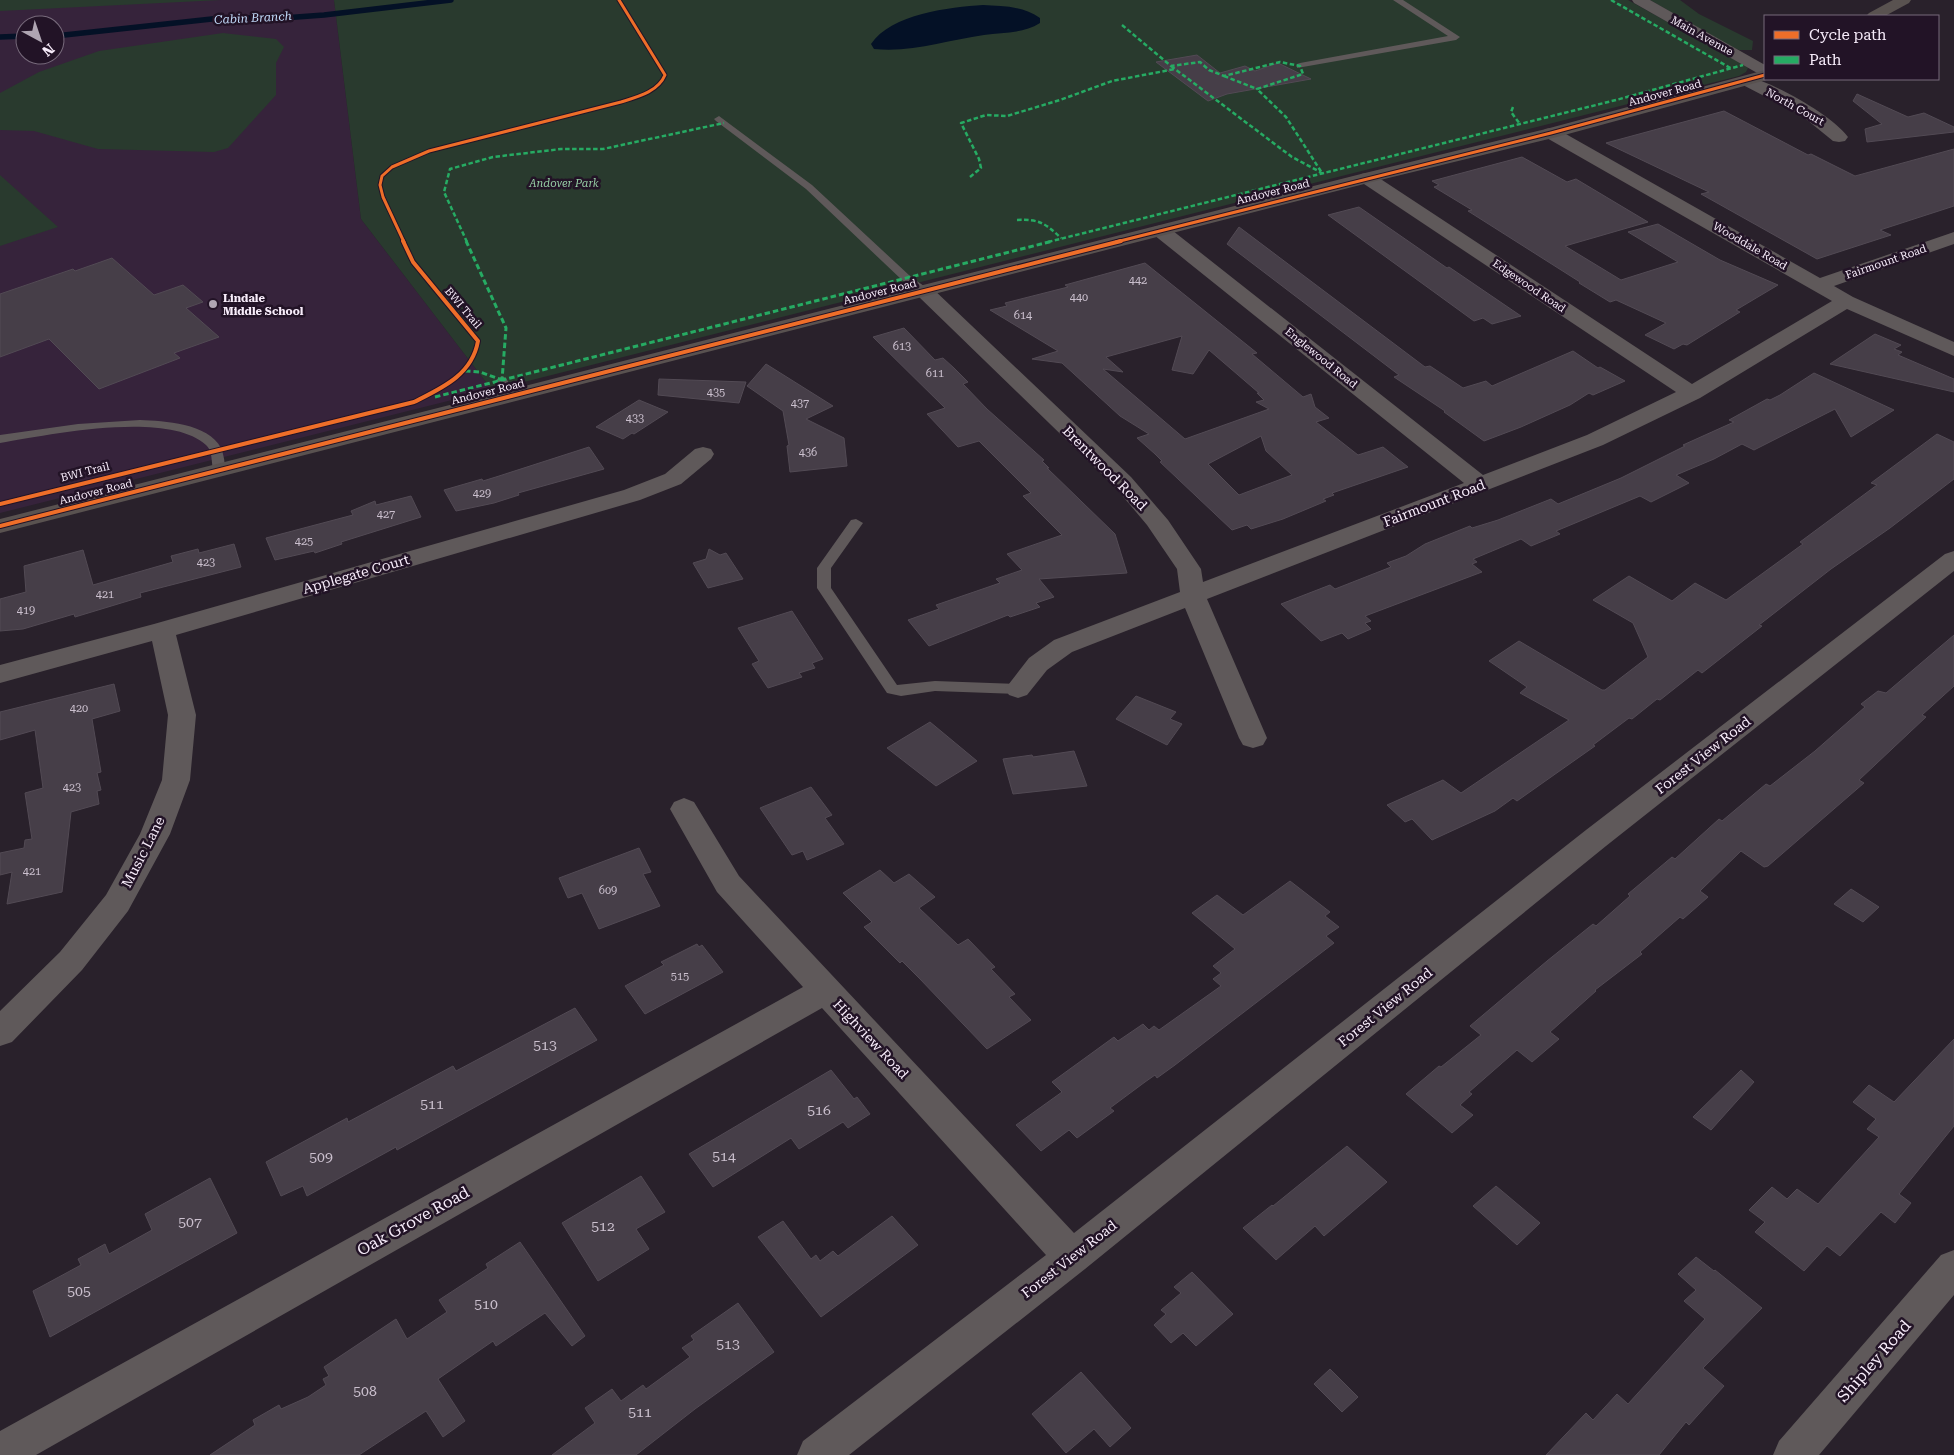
<svg xmlns="http://www.w3.org/2000/svg" width="1954" height="1455" font-family="'Roboto Serif',serif">
<rect width="100%" height="100%" fill="#29212b"/>
<!-- built -->
<path fill="#36233b" fill-rule="evenodd" d="M 0,0 L 334,0 L 361,219 L 492,390 L 0,513 ZM 25,25 L 55,25 L 55,55 L 25,55 Z"/>
<!-- green -->
<path fill="#293a2e" d="M 0,0 L 221,0 L 0,11 Z
M 334,0 L 1628,0 L 1743,64 L 1748,68 L 1746,72 L 1739,76 L 492,390 L 361,219 Z
M 1650,0 L 1680,0 L 1699,14 L 1753,41 L 1752,50 L 1739,50 L 1725,43 Z
M 223,33 L 276,39 L 284,47 L 276,63 L 276,95 L 228,148 L 214,152 L 98,149 L 34,131 L 0,130 L 0,93 L 39,72 L 99,51 Z
M 0,175 L 58,227 L 0,246 Z"/>
<!-- water -->
<path fill="#041126" d="M 983,5 C 1002,6 1024,6 1040,18 L 1040,23 C 1023,34 1003,32 984,35 C 947,40 912,53 874,49 L 871,44 C 891,14 950,7 983,5 Z"/>
<g fill="none" stroke-linecap="round" stroke-linejoin="round">
<!-- stream -->
<path stroke="#041126" stroke-width="5.5" d="M 55,36 L 221,18 L 283,18 L 324,15 L 451,0
M 0,37 L 25,36"/>
</g>
<!-- building -->
<path fill="#463e48" stroke="#524a54" fill-rule="evenodd" d="M 1197,55 L 1220,73 L 1245,66 L 1255,71 L 1278,63 L 1311,79 L 1227,94 L 1208,101 L 1156,62 Z
M 1857,94 L 1908,117 L 1924,113 L 1954,127 L 1954,132 L 1867,142 L 1865,129 L 1882,124 L 1853,101 Z
M 1724,111 L 1808,155 L 1811,154 L 1855,176 L 1954,149 L 1954,206 L 1880,230 L 1891,235 L 1817,259 L 1701,194 L 1709,192 L 1606,143 Z
M 1522,157 L 1567,182 L 1576,179 L 1648,222 L 1565,246 L 1621,280 L 1678,262 L 1628,232 L 1658,224 L 1720,260 L 1778,285 L 1736,310 L 1740,312 L 1687,345 L 1683,344 L 1674,349 L 1645,335 L 1666,323 L 1616,300 L 1610,302 L 1579,283 L 1580,282 L 1468,211 L 1472,210 L 1434,187 L 1439,185 L 1432,181 Z
M 1359,207 L 1447,268 L 1449,267 L 1521,316 L 1492,324 L 1483,318 L 1474,321 L 1328,215 Z
M 1239,227 L 1425,367 L 1430,366 L 1463,388 L 1486,381 L 1492,386 L 1573,351 L 1598,368 L 1600,367 L 1625,381 L 1593,395 L 1589,393 L 1570,405 L 1521,427 L 1484,441 L 1444,412 L 1445,411 L 1394,377 L 1399,375 L 1227,244 Z
M 112,258 L 154,295 L 183,285 L 203,302 L 186,308 L 219,337 L 174,353 L 180,358 L 99,389 L 49,339 L 0,357 L 0,294 L 73,269 L 75,271 Z
M 1145,263 L 1257,353 L 1252,354 L 1303,397 L 1311,394 L 1315,407 L 1329,418 L 1316,422 L 1358,455 L 1383,447 L 1408,467 L 1332,493 L 1334,495 L 1323,499 L 1326,501 L 1283,519 L 1251,529 L 1247,525 L 1232,530 L 1160,462 L 1162,461 L 1155,454 L 1137,438 L 1149,434 L 1120,416 L 1062,363 L 1032,359 L 1058,351 L 990,310 L 1007,306 L 1005,303 L 1068,287 L 1065,285 ZM 1182,336 L 1172,370 L 1193,374 L 1209,350 L 1259,393 L 1257,393 L 1264,400 L 1256,402 L 1269,409 L 1185,439 L 1103,369 L 1123,372 L 1106,357 ZM 1261,436 L 1266,451 L 1292,475 L 1239,495 L 1208,464 Z
M 904,328 L 935,360 L 943,358 L 954,368 L 968,382 L 963,384 L 987,409 L 1044,460 L 1042,461 L 1049,468 L 1047,468 L 1115,534 L 1127,573 L 1039,579 L 1054,597 L 1036,603 L 1040,607 L 1010,617 L 1008,615 L 929,646 L 908,620 L 939,609 L 936,605 L 1000,583 L 996,579 L 1022,570 L 1007,554 L 1062,535 L 1023,496 L 1031,493 L 979,441 L 958,447 L 927,414 L 945,408 L 873,337 Z
M 1875,334 L 1901,345 L 1894,349 L 1902,352 L 1898,355 L 1954,379 L 1954,392 L 1830,364 Z
M 766,364 L 833,406 L 806,419 L 844,438 L 847,466 L 790,472 L 787,446 L 789,445 L 783,411 L 747,386 Z
M 1814,373 L 1894,410 L 1851,437 L 1835,409 L 1754,450 L 1742,444 L 1714,459 L 1676,475 L 1689,483 L 1651,502 L 1640,496 L 1556,531 L 1560,534 L 1531,546 L 1521,539 L 1473,559 L 1477,562 L 1472,564 L 1482,572 L 1365,616 L 1371,621 L 1365,623 L 1371,629 L 1348,639 L 1342,633 L 1321,641 L 1281,604 L 1330,585 L 1335,589 L 1391,567 L 1387,563 L 1406,556 L 1425,544 L 1470,526 L 1472,528 L 1498,520 L 1551,499 L 1558,504 L 1621,478 L 1685,446 L 1683,445 L 1734,422 L 1729,420 L 1767,399 L 1770,400 L 1780,395 Z
M 659,379 L 746,382 L 739,403 L 658,395 Z
M 639,400 L 668,412 L 634,434 L 632,433 L 623,439 L 596,427 Z
M 1937,434 L 1954,442 L 1954,479 L 1890,528 L 1831,569 L 1759,625 L 1762,626 L 1702,673 L 1698,670 L 1660,700 L 1657,699 L 1632,719 L 1629,718 L 1593,745 L 1595,746 L 1517,801 L 1513,798 L 1495,811 L 1432,840 L 1412,819 L 1405,822 L 1387,805 L 1443,780 L 1461,793 L 1569,720 L 1520,693 L 1527,687 L 1489,661 L 1519,641 L 1602,690 L 1605,690 L 1648,657 L 1633,623 L 1593,600 L 1629,576 L 1672,601 L 1695,583 L 1726,600 L 1803,544 L 1800,542 L 1877,485 L 1871,483 Z
M 589,447 L 604,469 L 518,493 L 519,495 L 494,503 L 456,511 L 444,490 L 482,479 L 483,481 L 499,476 Z
M 411,496 L 421,517 L 341,542 L 342,544 L 315,553 L 314,551 L 275,560 L 266,538 L 353,515 L 351,511 L 375,501 L 376,505 Z
M 234,544 L 241,567 L 140,593 L 141,597 L 75,617 L 74,614 L 23,629 L 0,631 L 0,599 L 26,592 L 24,566 L 83,550 L 93,585 L 173,562 L 171,556 L 198,549 L 199,553 Z
M 709,549 L 720,555 L 726,553 L 743,579 L 708,588 L 693,563 L 706,559 Z
M 792,611 L 823,659 L 812,663 L 815,668 L 799,673 L 802,677 L 768,688 L 752,664 L 759,661 L 738,628 Z
M 1954,635 L 1954,686 L 1922,715 L 1926,717 L 1859,780 L 1864,783 L 1768,866 L 1764,867 L 1741,851 L 1700,891 L 1708,897 L 1683,919 L 1680,917 L 1640,952 L 1642,954 L 1595,990 L 1596,991 L 1550,1032 L 1559,1039 L 1532,1062 L 1517,1050 L 1469,1092 L 1472,1094 L 1460,1105 L 1473,1115 L 1452,1133 L 1406,1094 L 1439,1066 L 1441,1067 L 1481,1035 L 1470,1026 L 1547,961 L 1593,924 L 1596,926 L 1630,896 L 1628,894 L 1672,857 L 1675,859 L 1719,819 L 1722,821 L 1766,784 L 1770,786 L 1815,751 L 1865,707 L 1861,704 L 1878,691 L 1886,693 Z
M 114,684 L 120,711 L 92,719 L 101,772 L 97,773 L 101,790 L 97,791 L 99,804 L 71,812 L 62,892 L 7,904 L 12,872 L 0,875 L 0,853 L 24,848 L 25,840 L 32,839 L 25,793 L 43,788 L 35,730 L 0,740 L 0,712 Z
M 1136,696 L 1176,712 L 1170,719 L 1182,724 L 1167,745 L 1116,719 Z
M 930,722 L 977,761 L 936,786 L 887,748 Z
M 1074,751 L 1087,786 L 1013,794 L 1003,759 L 1032,755 L 1033,757 Z
M 811,787 L 832,815 L 825,818 L 844,844 L 807,860 L 803,851 L 792,855 L 760,808 Z
M 639,848 L 651,872 L 643,874 L 660,906 L 599,929 L 582,893 L 568,898 L 559,878 Z
M 880,870 L 894,883 L 909,874 L 935,897 L 919,908 L 958,945 L 968,939 L 995,967 L 991,969 L 1015,994 L 1009,997 L 1031,1020 L 987,1049 L 919,978 L 902,961 L 900,963 L 864,927 L 872,922 L 843,893 Z
M 1290,881 L 1330,912 L 1325,916 L 1339,927 L 1326,936 L 1334,943 L 1175,1065 L 1157,1078 L 1155,1075 L 1145,1082 L 1110,1108 L 1114,1111 L 1077,1138 L 1069,1130 L 1041,1151 L 1016,1125 L 1062,1092 L 1052,1082 L 1114,1037 L 1118,1041 L 1143,1024 L 1149,1030 L 1154,1026 L 1159,1030 L 1221,986 L 1213,979 L 1221,973 L 1213,966 L 1235,949 L 1192,913 L 1217,895 L 1243,915 Z
M 1851,889 L 1879,907 L 1863,922 L 1834,904 Z
M 697,944 L 699,947 L 702,945 L 723,972 L 645,1014 L 625,986 L 664,965 L 661,962 Z
M 575,1008 L 597,1040 L 397,1150 L 396,1147 L 307,1196 L 303,1186 L 281,1196 L 266,1162 L 347,1118 L 348,1122 L 453,1066 L 456,1071 Z
M 1954,1039 L 1954,1126 L 1899,1194 L 1911,1203 L 1895,1223 L 1881,1212 L 1840,1256 L 1827,1246 L 1804,1271 L 1755,1232 L 1765,1222 L 1749,1210 L 1772,1187 L 1787,1199 L 1797,1189 L 1818,1204 L 1879,1137 L 1867,1129 L 1876,1119 L 1853,1102 L 1869,1085 L 1894,1102 Z
M 831,1070 L 854,1099 L 857,1097 L 870,1114 L 848,1128 L 843,1122 L 799,1149 L 791,1138 L 713,1187 L 689,1154 Z
M 1741,1070 L 1754,1082 L 1711,1130 L 1693,1117 Z
M 1347,1146 L 1387,1182 L 1324,1236 L 1315,1226 L 1276,1260 L 1243,1228 L 1272,1205 L 1273,1206 Z
M 641,1176 L 665,1212 L 636,1229 L 649,1249 L 598,1281 L 562,1223 Z
M 210,1178 L 237,1233 L 50,1337 L 33,1291 L 81,1265 L 78,1259 L 105,1244 L 109,1254 L 152,1230 L 145,1214 Z
M 1496,1186 L 1540,1223 L 1517,1245 L 1473,1206 Z
M 892,1216 L 918,1245 L 821,1317 L 758,1237 L 783,1221 L 811,1259 L 816,1255 L 820,1261 L 833,1251 L 838,1256 Z
M 520,1242 L 585,1336 L 572,1346 L 545,1313 L 496,1346 L 493,1341 L 438,1379 L 465,1421 L 443,1437 L 426,1411 L 359,1455 L 210,1455 L 255,1425 L 253,1420 L 279,1405 L 281,1409 L 308,1397 L 326,1385 L 323,1379 L 329,1376 L 324,1367 L 396,1319 L 407,1339 L 447,1312 L 439,1300 L 488,1268 L 486,1264 Z
M 1696,1257 L 1714,1271 L 1715,1270 L 1762,1308 L 1703,1368 L 1724,1386 L 1689,1425 L 1686,1422 L 1659,1455 L 1546,1455 L 1586,1413 L 1593,1420 L 1617,1394 L 1628,1404 L 1705,1319 L 1684,1301 L 1696,1290 L 1678,1274 Z
M 1192,1272 L 1233,1314 L 1196,1346 L 1183,1333 L 1171,1343 L 1154,1325 L 1166,1314 L 1161,1310 L 1181,1293 L 1174,1287 Z
M 738,1303 L 774,1352 L 695,1409 L 636,1455 L 552,1455 L 595,1423 L 585,1408 L 612,1389 L 621,1401 L 643,1385 L 646,1389 L 690,1357 L 682,1348 L 694,1340 L 691,1336 Z
M 1330,1369 L 1358,1397 L 1342,1412 L 1314,1384 Z
M 1081,1372 L 1131,1428 L 1110,1447 L 1094,1429 L 1066,1453 L 1032,1414 Z"/>
<g fill="none" stroke-linecap="round" stroke-linejoin="round">
<!-- lane -->
<path fill="#5f595a" fill-rule="evenodd" d="M 1393,0 L 1403,0 L 1460,37 L 1456,40 L 1297,68 L 1297,64 L 1300,63 L 1448,36 Z
M 719,116 L 812,185 L 910,276 L 928,289 L 929,291 L 928,293 L 920,293 L 902,280 L 806,189 L 716,121 L 714,119 Z
M 502,376 L 506,378 L 517,397 L 515,400 L 507,400 L 505,397 L 496,380 Z
M 140,420 C 164,421 208,423 221,448 C 224,455 225,463 225,471 L 223,474 L 215,474 C 210,465 214,452 206,445 C 167,410 49,435 0,443 L 0,435 L 78,424 Z
M 856,519 L 863,523 L 831,568 L 831,588 L 897,685 L 935,681 L 1018,684 L 1023,685 L 1025,689 L 1023,693 L 1018,694 L 935,691 L 901,696 L 887,693 L 817,588 L 817,568 L 851,520 Z"/>
<!-- street -->
<path fill="#5f595a" fill-rule="evenodd" d="M 1632,0 L 1650,0 L 1765,65 L 1765,76 L 1759,74 L 1634,3 Z
M 1747,76 C 1774,83 1832,115 1848,137 L 1845,141 L 1839,142 L 1833,141 L 1801,115 L 1741,84 L 1739,81 L 1741,78 Z
M 1551,128 L 1557,129 L 1820,278 L 1954,232 L 1954,244 L 1834,286 L 1853,297 L 1954,342 L 1954,356 L 1847,309 L 1700,398 L 1603,445 L 1207,599 L 1267,738 L 1263,745 L 1253,748 L 1243,745 L 1239,738 L 1185,608 L 1072,652 L 1047,670 L 1027,695 L 1018,698 L 1009,695 L 1005,689 L 1029,658 L 1054,640 L 1180,592 L 1177,569 L 1147,525 L 1115,487 L 917,295 L 914,291 L 917,287 L 924,285 L 931,287 L 1131,477 L 1168,520 L 1201,569 L 1203,582 L 1464,483 L 1154,235 L 1152,231 L 1154,227 L 1161,225 L 1168,227 L 1483,475 L 1587,435 L 1676,392 L 1361,182 L 1358,178 L 1361,174 L 1367,173 L 1373,174 L 1692,384 L 1832,301 L 1545,137 L 1542,133 L 1545,129 Z
M 703,447 L 711,449 L 714,454 L 711,459 L 681,484 L 640,500 L 176,635 L 196,715 L 190,780 L 170,834 L 128,911 L 82,970 L 12,1042 L 0,1046 L 0,1011 L 60,952 L 106,895 L 140,834 L 162,780 L 168,715 L 152,641 L 0,683 L 0,665 L 154,624 L 624,490 L 665,474 L 695,449 Z
M 1954,551 L 1954,571 L 1606,846 L 1085,1269 L 849,1455 L 797,1455 L 803,1441 L 1046,1255 L 822,1008 L 36,1455 L 0,1455 L 0,1431 L 803,987 L 717,892 L 670,809 L 674,802 L 684,798 L 694,802 L 739,876 L 1074,1233 L 1586,830 L 1945,554 Z
M 1954,1250 L 1954,1295 L 1819,1455 L 1773,1455 L 1779,1441 L 1941,1255 Z"/>
<!-- secondary -->
<path fill="#595250" fill-rule="evenodd" d="M 1893,0 L 1911,0 L 1909,3 L 1885,16 L 1866,16 L 1869,13 Z
M 1765,70 L 1765,79 L 1770,79 L 1557,137 L 1372,182 L 0,533 L 0,519 L 1361,174 L 1546,129 Z"/>
<!-- quiet-far1 -->
<path stroke="#26ab63" stroke-width="2.5" stroke-dasharray="4.5 2.5" stroke-linecap="butt" d="M 1611,0 L 1732,69
M 1122,25 L 1171,66 L 1200,62 L 1209,70 L 1224,76 L 1280,62 L 1300,66 L 1303,74 L 1257,89 L 1286,117 L 1322,173
M 1171,66 L 1292,157 L 1322,173
M 1224,76 L 1257,89
M 1513,107 L 1511,112 L 1520,124
M 970,177 L 981,168 L 979,159 L 961,123 L 986,115 L 1007,116 L 1060,100 L 1112,81 L 1175,69
M 1017,220 C 1039,219 1045,223 1061,238
M 467,242 L 444,192 L 450,169 L 493,157 L 561,149 L 603,149 L 724,123
M 1048,242 L 1616,100 L 1743,65"/>
<!-- quiet -->
<path stroke="#26ab63" stroke-width="3" stroke-dasharray="5.5 3" stroke-linecap="butt" d="M 466,241 L 506,328 L 502,380
M 465,371 L 480,372 L 502,380
M 435,397 L 1053,241"/>
<defs>
<path id="cycleway-far1" d="M 404,242 L 383,197 L 380,185 L 382,176 L 392,167 L 429,151 L 621,102 C 637,97 658,92 665,75 L 619,0
M 1116,242 L 1551,133 L 1765,75"/>
<path id="cycleway" d="M 0,504 L 414,402 C 442,388 472,375 478,341 L 413,262 L 403,241
M 0,526 L 1121,241"/>
</defs>
<!-- cycleway-far1 casing -->
<use href="#cycleway-far1" stroke="#221326" stroke-width="5"/>
<!-- cycleway casing -->
<use href="#cycleway" stroke="#221326" stroke-width="6"/>
<!-- cycleway-far1 -->
<use href="#cycleway-far1" stroke="#ee6e29" stroke-width="3"/>
<!-- cycleway -->
<use href="#cycleway" stroke="#ee6e29" stroke-width="4"/>
</g>
<!-- markers -->
<circle fill="#afa5b2" stroke="#221326" stroke-width="2" cx="213" cy="304" r="5"/>
<g text-anchor="middle" dominant-baseline="central" stroke-width="5" stroke-linejoin="round" paint-order="stroke">
<!-- far-street labels -->
<g font-size="11" fill="#f7ecfa" stroke="#221326">
<text transform="translate(1702 36) rotate(29)">Main Avenue</text>
<text transform="translate(1665 93) rotate(-15)">Andover Road</text>
<text transform="translate(1795 107) rotate(29)">North Court</text>
<text transform="translate(1273 192) rotate(-14)">Andover Road</text>
<text transform="translate(1750 246) rotate(30)">Wooddale Road</text>
<text transform="translate(1886 262) rotate(-19)">Fairmount Road</text>
<text transform="translate(1529 286) rotate(34)">Edgewood Road</text>
<text transform="translate(880 292) rotate(-14)">Andover Road</text>
<text transform="translate(463 308) rotate(50)">BWI Trail</text>
<text transform="translate(1321 358) rotate(39)">Englewood Road</text>
<text transform="translate(488 392) rotate(-14)">Andover Road</text>
<text transform="translate(85 472) rotate(-14)">BWI Trail</text>
<text transform="translate(96 492) rotate(-14)">Andover Road</text>
</g>
<!-- far-park labels -->
<g font-size="11" font-style="italic" fill="#96cfa5" stroke="#221326">
<text x="564" y="183">Andover Park</text>
</g>
<!-- number labels -->
<g font-size="11" fill="#cbc0ce">
<text x="1138" y="280">442</text>
<text x="1079" y="297">440</text>
<text x="1023" y="315">614</text>
<text x="902" y="346">613</text>
<text x="935" y="373">611</text>
<text x="716" y="392">435</text>
<text x="800" y="403">437</text>
<text x="635" y="418">433</text>
<text x="808" y="452">436</text>
<text x="482" y="493">429</text>
<text x="386" y="514">427</text>
<text x="304" y="541">425</text>
<text x="206" y="562">423</text>
<text x="105" y="594">421</text>
<text x="26" y="610">419</text>
<text x="79" y="708">420</text>
<text x="72" y="787">423</text>
<text x="32" y="871">421</text>
<text x="608" y="890">609</text>
<text x="680" y="976">515</text>
</g>
<!-- far-poi labels -->
<g font-size="11" font-weight="bold" fill="#f7ecfa" stroke="#221326" text-anchor="start">
<text x="223" y="298">Lindale<tspan x="223" dy="13">Middle School</tspan></text>
</g>
<!-- far-water labels -->
<g font-size="12" font-style="italic" fill="#c2dbfa" stroke="#221326">
<text transform="translate(253 18) rotate(-3)">Cabin Branch</text>
</g>
<!-- street labels -->
<g font-size="14" fill="#f7ecfa" stroke="#221326">
<text transform="translate(1105 468) rotate(45)">Brentwood Road</text>
<text transform="translate(1434 503) rotate(-21)">Fairmount Road</text>
<text transform="translate(356 574) rotate(-16)">Applegate Court</text>
<text transform="translate(1703 755) rotate(-38)">Forest View Road</text>
<text transform="translate(143 852) rotate(-63)">Music Lane</text>
<text transform="translate(1385 1007) rotate(-39)">Forest View Road</text>
<text transform="translate(871 1039) rotate(47)">Highview Road</text>
<text transform="translate(1069 1259) rotate(-38)">Forest View Road</text>
</g>
<!-- near-number labels -->
<g font-size="14" fill="#cbc0ce">
<text x="545" y="1045">513</text>
<text x="432" y="1104">511</text>
<text x="819" y="1110">516</text>
<text x="724" y="1156">514</text>
<text x="321" y="1157">509</text>
<text x="190" y="1222">507</text>
<text x="603" y="1226">512</text>
<text x="79" y="1291">505</text>
<text x="486" y="1304">510</text>
<text x="728" y="1344">513</text>
<text x="365" y="1391">508</text>
<text x="640" y="1412">511</text>
</g>
<!-- near-street labels -->
<g font-size="16" fill="#f7ecfa" stroke="#221326">
<text transform="translate(413 1221) rotate(-29)">Oak Grove Road</text>
<text transform="translate(1874 1361) rotate(-49)">Shipley Road</text>
</g>
</g>
<!-- legend -->
<rect x="1764" y="15" width="175" height="65" fill="#221326" stroke="#776a7b"/>
<rect x="1774" y="31" width="25" height="8" fill="#ee6e29" stroke="#776a7b"/>
<text x="1809" y="40" font-size="15" fill="#f7ecfa">Cycle path</text>
<rect x="1774" y="56" width="25" height="8" fill="#26ab63" stroke="#776a7b"/>
<text x="1809" y="65" font-size="15" fill="#f7ecfa">Path</text>
<!-- north arrow -->
<g transform="translate(40 40) rotate(140)"><circle r="24" fill="#221326" stroke="#776a7b"/>
<path d="M0-4L9 19L0 12L-9 19Z" fill="#afa5b2"/>
<text y="-8" font-size="14" font-weight="bold" text-anchor="middle" fill="#f7ecfa">N</text>
</g>
</svg>
